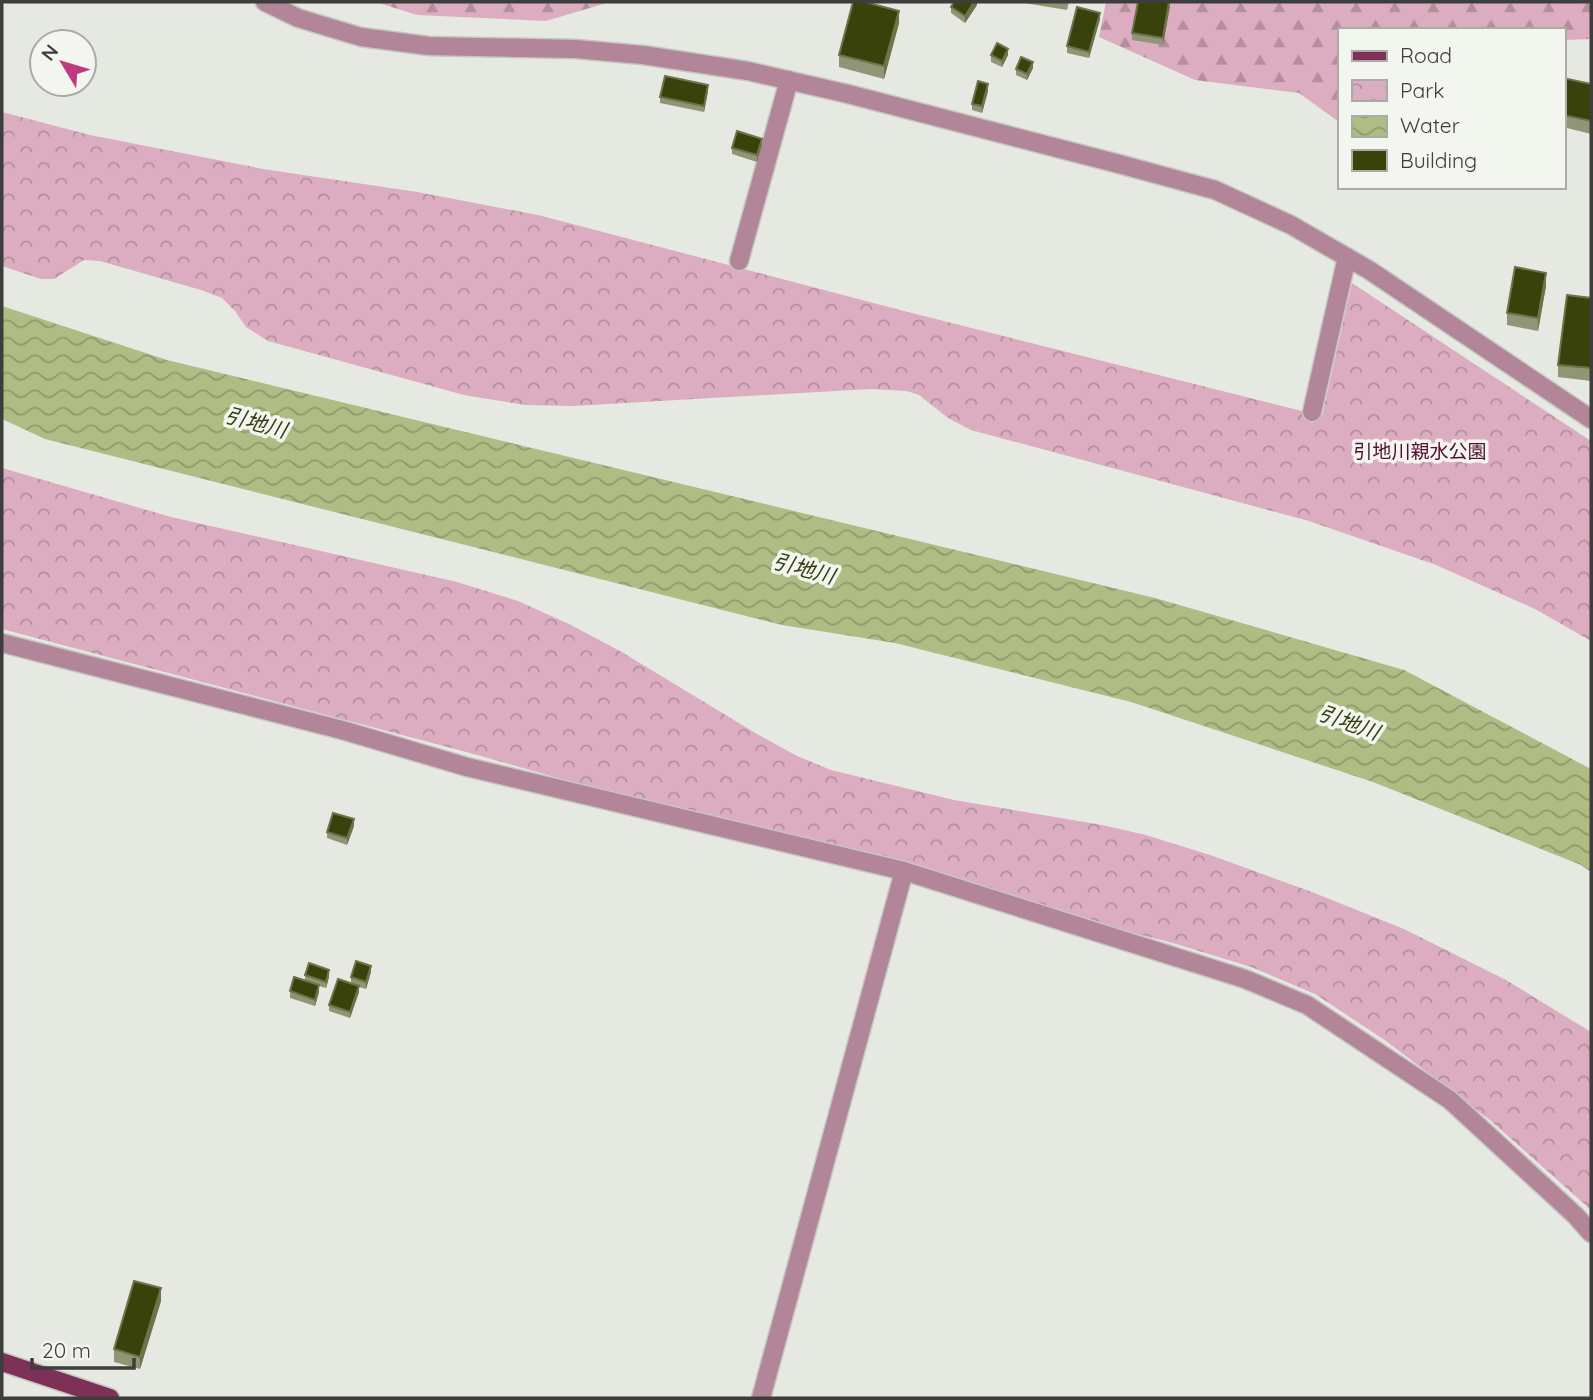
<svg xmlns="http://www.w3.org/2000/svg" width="1593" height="1400" font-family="Quicksand,'Noto Sans JP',sans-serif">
<defs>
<pattern id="forest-firs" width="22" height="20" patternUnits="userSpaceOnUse" patternTransform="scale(1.75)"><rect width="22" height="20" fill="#dcadc0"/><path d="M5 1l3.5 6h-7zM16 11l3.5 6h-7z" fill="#b48e9d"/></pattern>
<pattern id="park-crowns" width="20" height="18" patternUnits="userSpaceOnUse" patternTransform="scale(1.75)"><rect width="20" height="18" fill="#dcadc0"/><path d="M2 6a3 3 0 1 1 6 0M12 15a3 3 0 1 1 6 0" fill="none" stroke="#b48e9d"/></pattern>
<pattern id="water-waves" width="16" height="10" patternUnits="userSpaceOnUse" patternTransform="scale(1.75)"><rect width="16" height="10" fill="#afbc84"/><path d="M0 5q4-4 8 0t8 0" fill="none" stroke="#909a6d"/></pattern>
</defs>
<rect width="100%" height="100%" fill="#e6e8e2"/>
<!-- forest -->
<path fill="url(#forest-firs)" d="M 376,2 L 610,2 L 546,21 L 417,15 Z
M 1106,2 L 1591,2 L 1591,39 L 1563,40 L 1563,30 L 1339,30 L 1339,122 L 1299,93 L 1195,80 L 1099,37 Z"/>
<!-- park -->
<path fill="url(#park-crowns)" d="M 2,112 L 90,135 L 263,169 L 417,192 L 538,215 L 904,311 L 1322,416 L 1352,283 L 1591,441 L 1591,641 L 1535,609 L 1436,565 L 1309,521 L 971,430 L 948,418 L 919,395 L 907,391 L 871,389 L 573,406 L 525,405 L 464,395 L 268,341 L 246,327 L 235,311 L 222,298 L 201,290 L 100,261 L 84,260 L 54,279 L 41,279 L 2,266 Z
M 2,468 L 171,517 L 457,582 L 518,601 L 569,624 L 620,651 L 757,734 L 797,756 L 831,770 L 954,800 L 1102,825 L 1146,835 L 1213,856 L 1312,892 L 1404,929 L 1506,980 L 1591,1032 L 1591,1210 L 1491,1121 L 1386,1041 L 1315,994 L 1251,967 L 1173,943 L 969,892 L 770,838 L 470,753 L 2,629 Z"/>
<!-- water -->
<path fill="url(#water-waves)" d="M 2,306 L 167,360 L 1155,598 L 1404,670 L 1591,769 L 1591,872 L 1581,865 L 1373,782 L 1131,702 L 895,643 L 782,625 L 45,439 L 2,419 Z"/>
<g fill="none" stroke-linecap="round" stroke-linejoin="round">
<defs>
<path id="minor" d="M 265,2 L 298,18 L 361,37 L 429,46 L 575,49 L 643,55 L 748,71 L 848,94 L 1119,164 L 1215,190 L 1291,225 L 1369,270 L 1591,419
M 739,261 L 789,80
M 1312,412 L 1347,257
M 2,643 L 342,730 L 467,767 L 904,871 L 1245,979 L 1307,1005 L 1450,1100 L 1576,1216 L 1591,1233
M 761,1398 L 904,871"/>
<path id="major" d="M 2,1362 L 110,1398"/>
</defs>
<!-- minor casing -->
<use href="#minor" stroke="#c4c6c1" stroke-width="21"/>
<!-- major casing -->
<use href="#major" stroke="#c4c6c1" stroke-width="21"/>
<!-- minor -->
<use href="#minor" stroke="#b28598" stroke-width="18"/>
<!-- major -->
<use href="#major" stroke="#7e3157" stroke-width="18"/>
</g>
<!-- wall -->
<path fill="#909576" d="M 977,2 L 977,5 L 965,23 L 951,13 L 951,7 Z
M 1018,2 L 1069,2 L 1067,10 Z
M 1170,6 L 1163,45 L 1132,40 L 1132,33 Z
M 1100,19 L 1089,58 L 1067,53 L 1067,46 Z
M 899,23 L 884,79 L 839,67 L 839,55 Z
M 991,55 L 1008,55 L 1002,67 L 991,62 Z
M 1033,68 L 1027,80 L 1016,75 L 1016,69 Z
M 1563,78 L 1591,84 L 1591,134 L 1563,127 Z
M 708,91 L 704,112 L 660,103 L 660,97 Z
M 988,91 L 982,113 L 972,110 L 972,104 Z
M 762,145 L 757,162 L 732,154 L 732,148 Z
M 1546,286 L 1538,331 L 1507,325 L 1507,313 Z
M 1591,298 L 1591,381 L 1558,377 L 1558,365 Z
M 354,826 L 347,845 L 327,838 L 327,832 Z
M 371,972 L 366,989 L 359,987 L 359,992 L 350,1018 L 329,1011 L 329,1005 L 351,983 L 351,977 Z
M 305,975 L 329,977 L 326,988 L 319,986 L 319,992 L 315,1006 L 290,998 L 290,991 L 305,980 Z
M 161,1301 L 140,1369 L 114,1362 L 114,1349 Z"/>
<!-- shaded-wall -->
<path fill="#6d744b" d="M 974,2 L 977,2 L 977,5 L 965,23 L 965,16 Z
M 1170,2 L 1170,6 L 1163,45 L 1163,38 Z
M 899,11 L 899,23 L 884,79 L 884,66 Z
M 1100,13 L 1100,19 L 1089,58 L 1089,52 Z
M 1008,49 L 1008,55 L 1002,67 L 1002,61 Z
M 1033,62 L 1033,68 L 1027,80 L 1027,74 Z
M 988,84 L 988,91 L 982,113 L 982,106 Z
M 708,85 L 708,91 L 704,112 L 704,106 Z
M 762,139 L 762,145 L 757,162 L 757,155 Z
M 1546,273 L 1546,286 L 1538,331 L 1538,318 Z
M 354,819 L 354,826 L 347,845 L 347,838 Z
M 371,966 L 371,972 L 366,989 L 366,982 Z
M 329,970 L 329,977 L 326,988 L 326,982 Z
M 319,985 L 319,992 L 315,1006 L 315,1000 Z
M 359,986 L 359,992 L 350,1018 L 350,1012 Z
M 161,1288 L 161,1301 L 140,1369 L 140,1357 Z"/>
<!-- building -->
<path fill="#39420a" stroke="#6d744b" stroke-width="2" d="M 853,2 L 865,2 L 899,11 L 884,66 L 839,55 Z
M 954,2 L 974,2 L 965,16 L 951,7 Z
M 1138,2 L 1169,2 L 1163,38 L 1132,33 Z
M 1077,7 L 1100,13 L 1089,52 L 1067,46 Z
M 997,43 L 1008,49 L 1002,61 L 991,55 Z
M 1021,57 L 1033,62 L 1027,74 L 1016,69 Z
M 665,76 L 708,85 L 704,106 L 660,97 Z
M 1563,78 L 1591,84 L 1591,121 L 1563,115 Z
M 978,81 L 988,84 L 982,106 L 972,104 Z
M 737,131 L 762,139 L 757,155 L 732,148 Z
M 1515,267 L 1546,273 L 1538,318 L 1507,313 Z
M 1567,295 L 1591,298 L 1591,368 L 1558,365 Z
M 333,813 L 354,819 L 347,838 L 327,832 Z
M 356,961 L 371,966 L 366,982 L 351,977 Z
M 309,963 L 329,970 L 326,982 L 305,975 Z
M 294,977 L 319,985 L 315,1000 L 290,991 Z
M 338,979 L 359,986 L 350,1012 L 329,1005 Z
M 134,1281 L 161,1288 L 140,1357 L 114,1349 Z"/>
<g text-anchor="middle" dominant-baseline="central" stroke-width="7" stroke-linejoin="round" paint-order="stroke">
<!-- park labels -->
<g font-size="19" fill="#530e34" stroke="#f3f5ef">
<text x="1420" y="451">引地川親水公園</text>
</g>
<!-- water labels -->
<g font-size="21" font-style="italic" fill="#353d12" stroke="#f3f5ef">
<text transform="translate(256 422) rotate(15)">引地川</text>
<text transform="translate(804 568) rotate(15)">引地川</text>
<text transform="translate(1349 722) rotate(20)">引地川</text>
</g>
</g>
<!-- border -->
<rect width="1593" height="1400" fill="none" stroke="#3d3d3b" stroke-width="7"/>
<!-- legend -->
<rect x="1338" y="28" width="228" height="161" fill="#f3f5ef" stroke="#aaaba7" stroke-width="2"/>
<rect x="1352" y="51" width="35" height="10" fill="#7e3157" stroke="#aaaba7" stroke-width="2"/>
<text x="1400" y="63" font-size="21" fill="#3d3d3b">Road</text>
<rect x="1352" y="80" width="35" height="21" fill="url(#park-crowns)" stroke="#aaaba7" stroke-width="2"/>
<text x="1400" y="98" font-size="21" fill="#3d3d3b">Park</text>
<rect x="1352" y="116" width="35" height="21" fill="url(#water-waves)" stroke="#aaaba7" stroke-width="2"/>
<text x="1400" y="133" font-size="21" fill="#3d3d3b">Water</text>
<rect x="1352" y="150" width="35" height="21" fill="#39420a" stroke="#aaaba7" stroke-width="2"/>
<text x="1400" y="168" font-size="21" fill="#3d3d3b">Building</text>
<!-- north arrow -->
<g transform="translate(63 63) rotate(308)"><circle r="33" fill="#f3f5ef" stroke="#aaaba7" stroke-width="2"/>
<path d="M0-5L12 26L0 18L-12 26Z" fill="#be3a80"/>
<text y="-10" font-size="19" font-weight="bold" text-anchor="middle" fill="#3d3d3b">N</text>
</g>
<!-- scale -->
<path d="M32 1358v10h102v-10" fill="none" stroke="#3d3d3b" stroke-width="3.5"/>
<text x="42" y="1358" font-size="21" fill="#3d3d3b" stroke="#f3f5ef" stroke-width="5" paint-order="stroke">20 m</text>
</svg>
